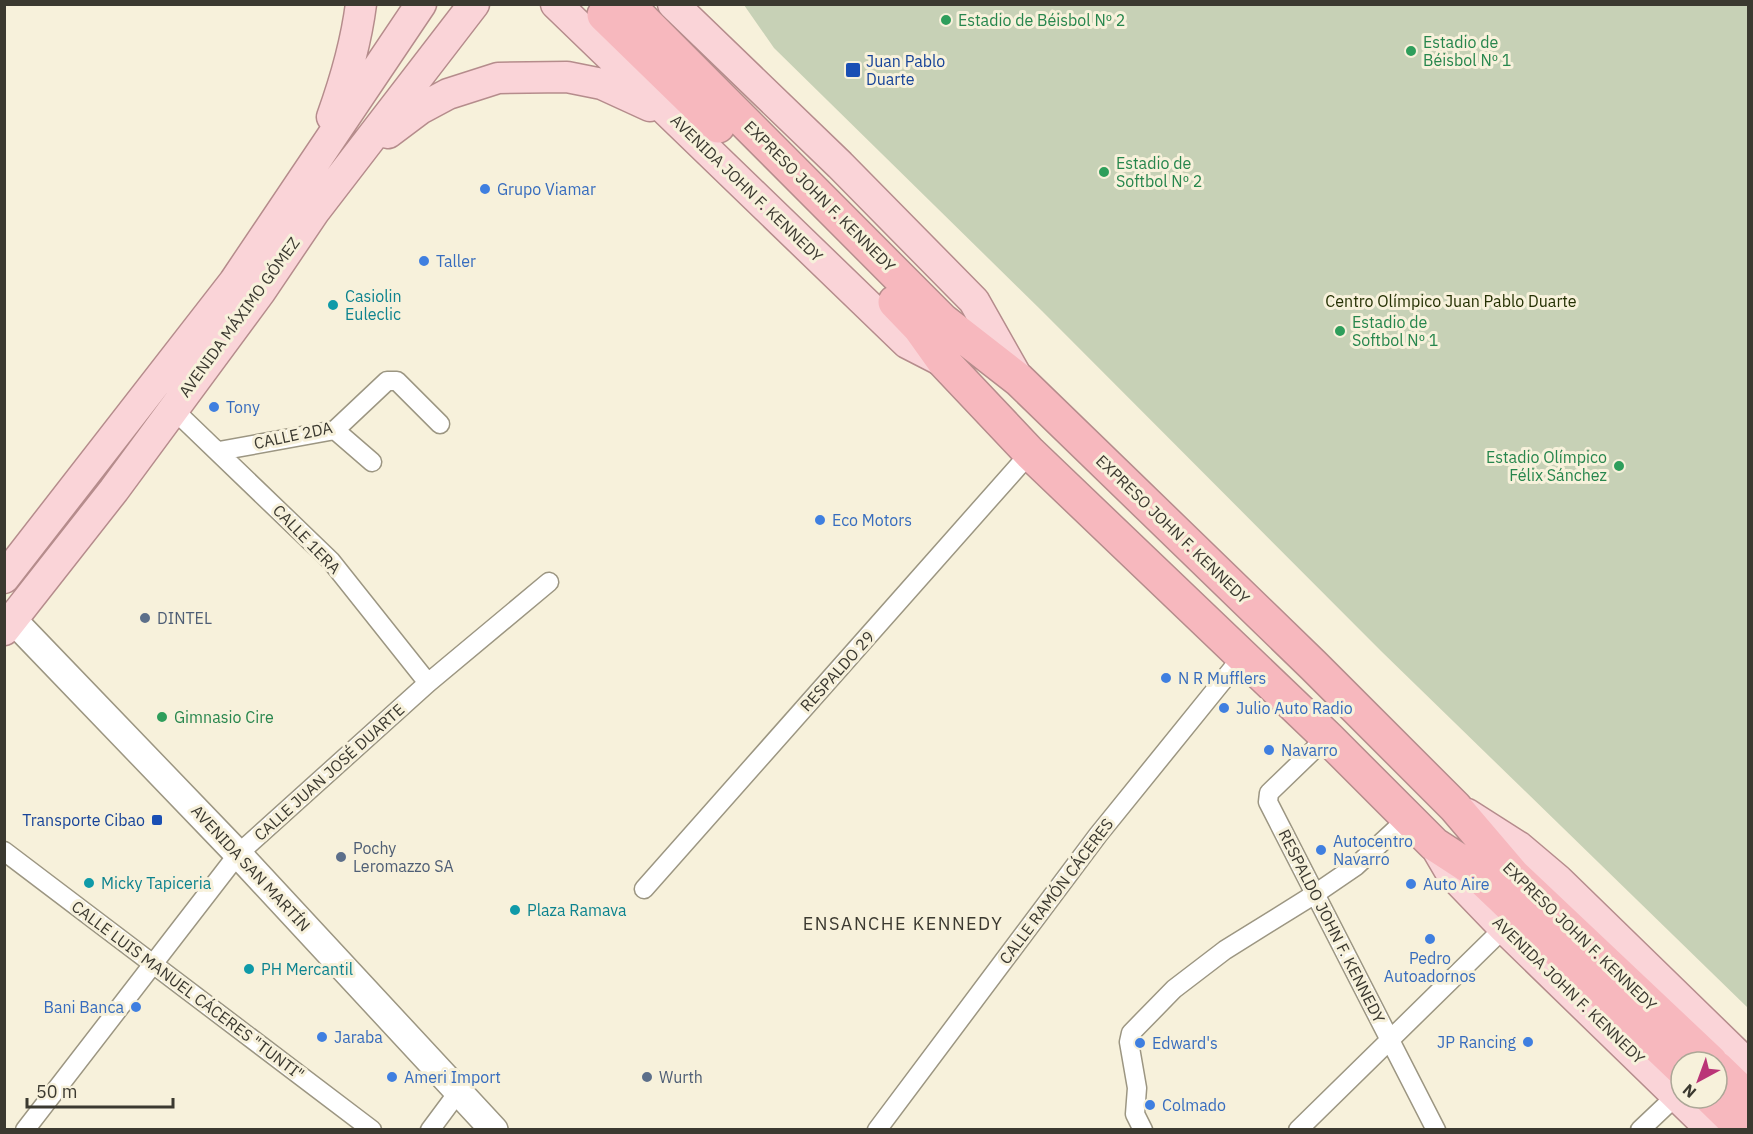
<svg xmlns="http://www.w3.org/2000/svg" width="1753" height="1134" font-family="'IBM Plex Sans',sans-serif">
<rect width="100%" height="100%" fill="#f7f1db"/>
<!-- green -->
<path fill="#c7d1b6" d="M 744,5 L 1748,5 L 1748,1008 L 1381,651 L 1042,311 L 774,48 Z"/>
<g fill="none" stroke-linecap="round" stroke-linejoin="round">
<defs>
<path id="street" d="M 172,408 L 331,561 L 428,683
M 335,430 L 372,462
M 219,451 L 335,430 L 387,381 L 397,381 L 440,424
M 1327,737 L 1269,793 L 1268,802 L 1436,1130
M 4,851 L 372,1130
M 644,889 L 1030,453
M 25,1130 L 238,854 L 428,683 L 549,582
M 430,1130 L 459,1091
M 877,1130 L 1098,835 L 1242,657
M 1143,1130 L 1135,1114 L 1137,1088 L 1129,1042 L 1131,1033 L 1174,989 L 1225,950 L 1315,894 L 1356,866 L 1408,818
M 1298,1130 L 1504,928
M 1640,1130 L 1677,1095"/>
<path id="secondary" d="M 13,620 L 238,854 L 494,1130"/>
<path id="primary" d="M 556,4 L 907,343 L 944,362
M 673,4 L 840,165 L 974,301 L 1017,377
M 332,117 C 345,81 356,43 361,4
M 388,133 L 420,109 L 448,94 L 498,78 L 567,77 L 602,84 L 650,106
M 4,578 L 234,282 L 421,4
M 4,630 L 114,490 L 260,292 L 314,212 L 474,4
M 1467,814 L 1519,847 L 1558,880 L 1748,1065
M 1434,844 L 1451,873 L 1504,928 L 1712,1130"/>
<path id="highway" d="M 627,4 L 942,320 L 1019,380 L 1313,665 L 1455,807 L 1513,875 L 1711,1062
M 604,15 L 718,126
M 895,302 L 919,327 L 944,362 L 1030,453 L 1327,737 L 1434,844 L 1471,868 L 1681,1068
M 1717,1068 L 1748,1098
M 1711,1098 L 1744,1130"/>
</defs>
<!-- street casing -->
<use href="#street" stroke="#9c9682" stroke-width="21"/>
<!-- secondary casing -->
<use href="#secondary" stroke="#9c9682" stroke-width="30"/>
<!-- primary casing -->
<use href="#primary" stroke="#b58c8c" stroke-width="33"/>
<!-- highway casing -->
<use href="#highway" stroke="#b58c8c" stroke-width="36"/>
<!-- street -->
<use href="#street" stroke="#fff" stroke-width="18"/>
<!-- secondary -->
<use href="#secondary" stroke="#fff" stroke-width="27"/>
<!-- primary -->
<use href="#primary" stroke="#fad4d8" stroke-width="30"/>
<!-- highway -->
<use href="#highway" stroke="#f7b8be" stroke-width="33"/>
</g>
<!-- markers -->
<g fill="#2e9e5b" stroke="#f7f1db" stroke-width="2">
<circle cx="946" cy="20" r="6"/>
<circle cx="1411" cy="51" r="6"/>
<circle cx="1104" cy="172" r="6"/>
<circle cx="1340" cy="331" r="6"/>
<circle cx="1619" cy="466" r="6"/>
<circle cx="162" cy="717" r="6"/>
</g>
<g fill="#1a4fb4" stroke="#f7f1db" stroke-width="2">
<rect x="845" y="62" width="16" height="16" rx="3"/>
<rect x="151" y="814" width="12" height="12" rx="3"/>
</g>
<g fill="#3f7fe0" stroke="#f7f1db" stroke-width="2">
<circle cx="485" cy="189" r="6"/>
<circle cx="424" cy="261" r="6"/>
<circle cx="214" cy="407" r="6"/>
<circle cx="820" cy="520" r="6"/>
<circle cx="1166" cy="678" r="6"/>
<circle cx="1224" cy="708" r="6"/>
<circle cx="1269" cy="750" r="6"/>
<circle cx="1321" cy="850" r="6"/>
<circle cx="1411" cy="884" r="6"/>
<circle cx="1430" cy="939" r="6"/>
<circle cx="136" cy="1007" r="6"/>
<circle cx="322" cy="1037" r="6"/>
<circle cx="1528" cy="1042" r="6"/>
<circle cx="1140" cy="1043" r="6"/>
<circle cx="392" cy="1077" r="6"/>
<circle cx="1150" cy="1105" r="6"/>
</g>
<g fill="#0f9aa8" stroke="#f7f1db" stroke-width="2">
<circle cx="333" cy="305" r="6"/>
<circle cx="89" cy="883" r="6"/>
<circle cx="515" cy="910" r="6"/>
<circle cx="249" cy="969" r="6"/>
</g>
<g fill="#5c6f8a" stroke="#f7f1db" stroke-width="2">
<circle cx="145" cy="618" r="6"/>
<circle cx="341" cy="857" r="6"/>
<circle cx="647" cy="1077" r="6"/>
</g>
<g text-anchor="middle" dominant-baseline="central" stroke-width="6" stroke-linejoin="round" paint-order="stroke">
<!-- leisure labels -->
<g font-size="16" fill="#27864d" stroke="#f7f1db" text-anchor="start">
<text x="958" y="20">Estadio de Béisbol Nº 2</text>
<text x="1423" y="42">Estadio de<tspan x="1423" dy="18">Béisbol Nº 1</tspan></text>
<text x="1116" y="163">Estadio de<tspan x="1116" dy="18">Softbol Nº 2</tspan></text>
<text x="1352" y="322">Estadio de<tspan x="1352" dy="18">Softbol Nº 1</tspan></text>
<text x="1607" y="457" text-anchor="end">Estadio Olímpico<tspan x="1607" dy="18">Félix Sánchez</tspan></text>
<text x="174" y="717">Gimnasio Cire</text>
</g>
<!-- transit labels -->
<g font-size="16" fill="#164399" stroke="#f7f1db" text-anchor="start">
<text x="866" y="61">Juan Pablo<tspan x="866" dy="18">Duarte</tspan></text>
<text x="145" y="820" text-anchor="end">Transporte Cibao</text>
</g>
<!-- street labels -->
<g font-size="16" fill="#3b3930" stroke="#f7f1db">
<text transform="translate(747 188) rotate(44)">AVENIDA JOHN F. KENNEDY</text>
<text transform="translate(820 196) rotate(45)">EXPRESO JOHN F. KENNEDY</text>
<text transform="translate(239 317) rotate(-54)">AVENIDA MÁXIMO GÓMEZ</text>
<text transform="translate(293 435) rotate(-12)">CALLE 2DA</text>
<text transform="translate(1173 529) rotate(44)">EXPRESO JOHN F. KENNEDY</text>
<text transform="translate(307 539) rotate(46)">CALLE 1ERA</text>
<text transform="translate(837 671) rotate(-48)">RESPALDO 29</text>
<text transform="translate(329 772) rotate(-42)">CALLE JUAN JOSÉ DUARTE</text>
<text transform="translate(251 868) rotate(47)">AVENIDA SAN MARTÍN</text>
<text transform="translate(1056 891) rotate(-53)">CALLE RAMÓN CÁCERES</text>
<text transform="translate(1332 926) rotate(63)">RESPALDO JOHN F. KENNEDY</text>
<text transform="translate(1580 936) rotate(44)">EXPRESO JOHN F. KENNEDY</text>
<text transform="translate(188 990) rotate(37)">CALLE LUIS MANUEL CÁCERES "TUNTI"</text>
<text transform="translate(1569 990) rotate(44)">AVENIDA JOHN F. KENNEDY</text>
</g>
<!-- shop labels -->
<g font-size="16" fill="#366cbe" stroke="#f7f1db" text-anchor="start">
<text x="497" y="189">Grupo Viamar</text>
<text x="436" y="261">Taller</text>
<text x="226" y="407">Tony</text>
<text x="832" y="520">Eco Motors</text>
<text x="1178" y="678">N R Mufflers</text>
<text x="1236" y="708">Julio Auto Radio</text>
<text x="1281" y="750">Navarro</text>
<text x="1333" y="841">Autocentro<tspan x="1333" dy="18">Navarro</tspan></text>
<text x="1423" y="884">Auto Aire</text>
<text x="1430" y="958" text-anchor="middle">Pedro<tspan x="1430" dy="18">Autoadornos</tspan></text>
<text x="124" y="1007" text-anchor="end">Bani Banca</text>
<text x="334" y="1037">Jaraba</text>
<text x="1516" y="1042" text-anchor="end">JP Rancing</text>
<text x="1152" y="1043">Edward's</text>
<text x="404" y="1077">Ameri Import</text>
<text x="1162" y="1105">Colmado</text>
</g>
<!-- culture labels -->
<g font-size="16" fill="#0d838f" stroke="#f7f1db" text-anchor="start">
<text x="345" y="296">Casiolin<tspan x="345" dy="18">Euleclic</tspan></text>
<text x="101" y="883">Micky Tapiceria</text>
<text x="527" y="910">Plaza Ramava</text>
<text x="261" y="969">PH Mercantil</text>
</g>
<!-- park labels -->
<g font-size="16" fill="#243003" stroke="#f7f1db">
<text x="1451" y="301">Centro Olímpico Juan Pablo Duarte</text>
</g>
<!-- service labels -->
<g font-size="16" fill="#4e5e75" stroke="#f7f1db" text-anchor="start">
<text x="157" y="618">DINTEL</text>
<text x="353" y="848">Pochy<tspan x="353" dy="18">Leromazzo SA</tspan></text>
<text x="659" y="1077">Wurth</text>
</g>
<!-- neighbourhood labels -->
<g font-size="18" letter-spacing="1.5" fill="#3b3930" stroke="#f7f1db">
<text x="903" y="923">ENSANCHE KENNEDY</text>
</g>
</g>
<!-- border -->
<rect width="1753" height="1134" fill="none" stroke="#3b3930" stroke-width="12"/>
<!-- north arrow -->
<g transform="translate(1699 1080) rotate(221)"><circle r="28" fill="#f7f1db" stroke="#aca797" stroke-width="1.5"/>
<path d="M0-4.5L10 22L0 15L-10 22Z" fill="#ba3477"/>
<text y="-9" font-size="16" font-weight="bold" text-anchor="middle" fill="#3b3930">N</text>
</g>
<!-- scale -->
<path d="M27 1098v9h146v-9" fill="none" stroke="#3b3930" stroke-width="3"/>
<text x="36" y="1098" font-size="18" fill="#3b3930" stroke="#f7f1db" stroke-width="4.5" paint-order="stroke">50 m</text>
</svg>
